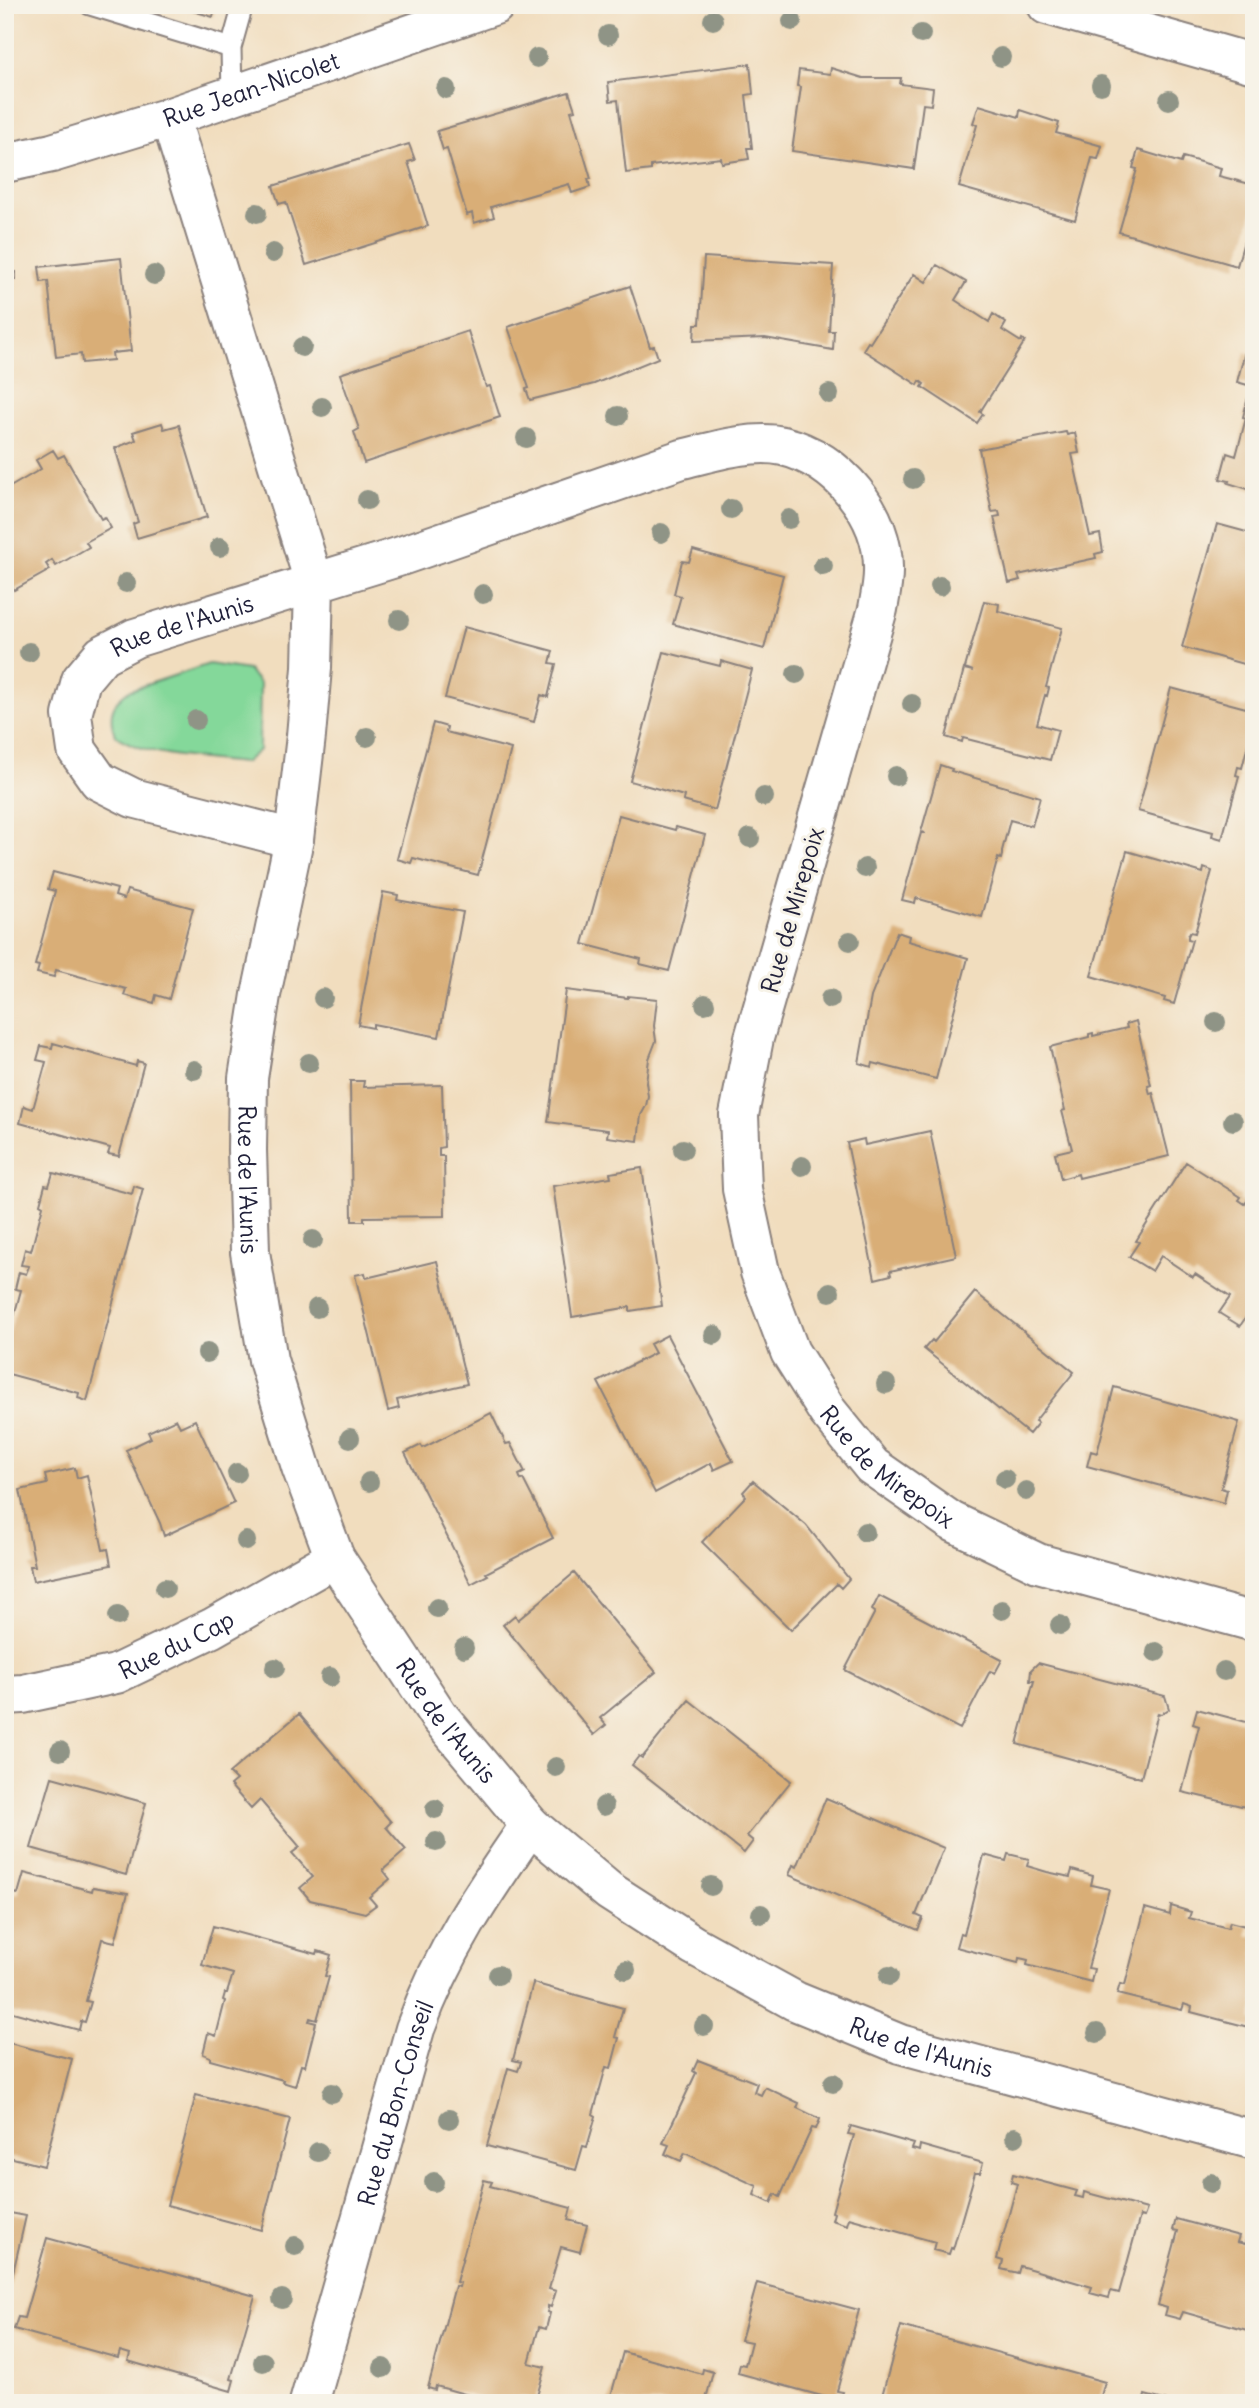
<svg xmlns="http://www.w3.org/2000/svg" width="1259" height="2408" font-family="Delius,sans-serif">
<rect width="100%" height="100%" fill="#f7f3e8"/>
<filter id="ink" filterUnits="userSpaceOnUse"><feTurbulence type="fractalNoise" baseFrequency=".0143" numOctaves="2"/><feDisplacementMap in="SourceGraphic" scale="14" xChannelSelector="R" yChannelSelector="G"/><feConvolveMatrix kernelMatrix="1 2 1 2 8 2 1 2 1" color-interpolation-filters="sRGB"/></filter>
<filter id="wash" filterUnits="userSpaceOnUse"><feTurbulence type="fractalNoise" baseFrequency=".00686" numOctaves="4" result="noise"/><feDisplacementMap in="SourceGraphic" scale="28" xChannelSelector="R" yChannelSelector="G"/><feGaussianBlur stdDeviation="1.57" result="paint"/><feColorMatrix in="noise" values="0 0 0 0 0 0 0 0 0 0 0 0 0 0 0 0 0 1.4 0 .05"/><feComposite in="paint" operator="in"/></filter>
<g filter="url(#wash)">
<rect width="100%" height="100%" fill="#f1ddbe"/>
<!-- green -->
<path fill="#84d89a" stroke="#537d6a" stroke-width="2" d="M 209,664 L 248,670 L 260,684 L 259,750 L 244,763 C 207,759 144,757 115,735 C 108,716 111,703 128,691 Z"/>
<g id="blocks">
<!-- building -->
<path fill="#d9ae77" d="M 173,5 L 216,5 L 213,17 Z
M 750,64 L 753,94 L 746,95 L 752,148 L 747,148 L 749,159 L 722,163 L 721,158 L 651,166 L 651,170 L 626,173 L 618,100 L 610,101 L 608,82 Z
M 831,68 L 863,78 L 901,78 L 900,84 L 933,88 L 931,105 L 923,104 L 914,169 L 792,151 L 801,87 L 797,86 L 799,70 L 830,74 Z
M 569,92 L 575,110 L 571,111 L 591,179 L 588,179 L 590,187 L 572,193 L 569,184 L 491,207 L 494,217 L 474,223 L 472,213 L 467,215 L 447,149 L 443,150 L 437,131 Z
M 979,105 L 1019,117 L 1020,110 L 1059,123 L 1056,133 L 1102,146 L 1098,159 L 1092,158 L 1075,220 L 959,187 L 977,125 L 973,123 Z
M 409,144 L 415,160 L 408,162 L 428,226 L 306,265 L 286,202 L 279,204 L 273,186 Z
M 1138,150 L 1181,163 L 1183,157 L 1221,168 L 1219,176 L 1254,185 L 1254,206 L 1237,266 L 1119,232 L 1137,169 L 1133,168 Z
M 704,257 L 833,265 L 829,331 L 834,331 L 833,350 L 765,338 L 694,341 L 695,324 L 700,324 Z
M 121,258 L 131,351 L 112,353 L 113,360 L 82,363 L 81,354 L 56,357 L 48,281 L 41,282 L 39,267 Z
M 937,265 L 966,282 L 955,300 L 989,322 L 993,314 L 1006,323 L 1002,330 L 1021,342 L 1022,339 L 1025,341 L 980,412 L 983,414 L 977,423 L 922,387 L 924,384 L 920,381 L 918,385 L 863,350 L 868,342 L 870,343 L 914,274 L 926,282 Z
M 5,271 L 16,272 L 16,279 L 11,279 L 7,331 L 5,331 Z
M 630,286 L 650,347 L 654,346 L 658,358 L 594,384 L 530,400 L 526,389 L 529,388 L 508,327 Z
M 468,331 L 486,387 L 490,386 L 500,417 L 364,463 L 354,432 L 359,429 L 340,374 Z
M 1245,352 L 1254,355 L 1254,491 L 1228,483 L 1229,481 L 1220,479 L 1227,453 L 1236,456 L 1246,418 L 1243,417 L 1251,386 L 1237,382 Z
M 162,423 L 164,429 L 179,425 L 207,517 L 137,538 L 133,524 L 138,522 L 115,448 L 136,440 L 133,432 Z
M 1066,432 L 1067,435 L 1075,433 L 1079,453 L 1072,454 L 1090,536 L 1100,534 L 1103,552 L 1095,554 L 1096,558 L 1018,575 L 1020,580 L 1009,583 L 994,517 L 1000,516 L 999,511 L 992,512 L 979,449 Z
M 53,450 L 58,458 L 64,455 L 101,519 L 105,517 L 111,528 L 86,542 L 89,547 L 56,566 L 52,560 L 46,564 L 50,570 L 14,590 L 12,586 L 5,590 L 5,490 L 41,469 L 36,460 Z
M 1217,524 L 1254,534 L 1254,667 L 1182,647 Z
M 693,550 L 783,575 L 764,649 L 673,624 L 681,596 L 674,594 L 682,561 L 689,562 Z
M 984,601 L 999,604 L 998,611 L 1062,628 L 1046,687 L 1049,688 L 1047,696 L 1045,695 L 1037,724 L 1058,730 L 1050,760 L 963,738 L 962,742 L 946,737 L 964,669 L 973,671 L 965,668 Z
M 464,627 L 553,651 L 550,663 L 556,664 L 548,697 L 541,695 L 534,722 L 445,698 Z
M 664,652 L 720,666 L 721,661 L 752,670 L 715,810 L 683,801 L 684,796 L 630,781 Z
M 1171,688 L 1246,708 L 1248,704 L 1254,706 L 1254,721 L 1242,768 L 1238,767 L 1236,775 L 1239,776 L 1222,839 L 1212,836 L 1213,832 L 1138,811 Z
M 433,723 L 447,727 L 446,732 L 511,749 L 478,875 L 413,858 L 411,863 L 397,859 Z
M 940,765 L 952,769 L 951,771 L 1040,797 L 1032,826 L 1010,820 L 1002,851 L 1002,855 L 1001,859 L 998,858 L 982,917 L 916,898 L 915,903 L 902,900 L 921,833 L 925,833 L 921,832 Z
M 619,815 L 675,830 L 676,827 L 705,835 L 669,971 L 640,964 L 641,959 L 583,944 Z
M 1127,851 L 1203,873 L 1204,868 L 1212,871 L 1195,933 L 1190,932 L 1188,936 L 1188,939 L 1192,940 L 1174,1004 L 1164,1001 L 1165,998 L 1091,976 Z
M 53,872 L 117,889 L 115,896 L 124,899 L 127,890 L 193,908 L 169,999 L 156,995 L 154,1003 L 124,995 L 126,989 L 56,970 L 54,977 L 37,973 L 39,966 L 35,965 L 55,891 L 48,889 Z
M 383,892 L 398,895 L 397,900 L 463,912 L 439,1037 L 373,1024 L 373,1028 L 358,1025 Z
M 897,932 L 909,936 L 908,941 L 968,958 L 936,1079 L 873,1063 L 872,1067 L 859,1063 L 871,997 Z
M 566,990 L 628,998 L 628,996 L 657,999 L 654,1026 L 656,1041 L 649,1059 L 646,1082 L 648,1096 L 646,1106 L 641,1115 L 638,1141 L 607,1137 L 608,1130 L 548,1122 Z
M 1136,1021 L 1151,1085 L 1148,1086 L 1150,1094 L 1153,1093 L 1169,1156 L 1079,1178 L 1078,1174 L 1061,1179 L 1055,1153 L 1072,1149 L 1062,1111 L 1065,1110 L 1050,1047 L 1089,1037 L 1089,1034 L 1093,1033 L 1093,1036 L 1127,1028 L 1126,1024 Z
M 53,1043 L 136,1066 L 137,1061 L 144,1063 L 119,1156 L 108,1154 L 110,1148 L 20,1123 L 24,1106 L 33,1109 L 46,1062 L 37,1060 L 41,1046 L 52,1048 Z
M 350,1081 L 364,1081 L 363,1087 L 442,1085 L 444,1147 L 439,1148 L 439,1156 L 444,1156 L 445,1216 L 364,1217 L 364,1221 L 352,1221 Z
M 930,1131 L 956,1256 L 890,1271 L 891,1275 L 875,1279 L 847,1143 L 864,1139 L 865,1145 Z
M 1186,1162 L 1241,1197 L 1239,1200 L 1245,1204 L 1247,1201 L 1254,1206 L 1254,1305 L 1240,1326 L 1219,1313 L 1230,1297 L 1195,1274 L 1193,1277 L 1161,1256 L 1152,1271 L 1129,1257 L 1139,1242 L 1136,1241 Z
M 642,1168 L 662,1306 L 630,1311 L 630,1307 L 572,1317 L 553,1186 L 611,1177 L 610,1173 Z
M 53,1173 L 132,1194 L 134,1186 L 143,1189 L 87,1401 L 78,1398 L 79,1393 L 5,1373 L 5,1334 L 9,1335 L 21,1290 L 15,1289 L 19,1272 L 26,1274 L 29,1266 L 21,1265 L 25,1249 L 31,1251 L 43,1206 L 40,1204 L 45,1185 L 49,1186 Z
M 437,1261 L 467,1384 L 397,1400 L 399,1408 L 388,1411 L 355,1275 L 365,1273 L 366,1278 Z
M 975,1292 L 1074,1372 L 1035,1421 L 1038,1423 L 1029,1434 L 924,1349 L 932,1340 L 934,1342 Z
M 667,1335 L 733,1461 L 714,1470 L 711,1463 L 655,1493 L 598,1382 L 655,1353 L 650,1344 Z
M 1114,1387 L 1239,1422 L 1221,1488 L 1227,1490 L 1224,1503 L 1087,1466 L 1091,1451 L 1097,1453 Z
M 491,1413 L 506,1444 L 510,1443 L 525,1472 L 519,1475 L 521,1480 L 523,1479 L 553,1538 L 486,1573 L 488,1575 L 471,1584 L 405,1453 L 421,1445 L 423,1448 Z
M 176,1419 L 180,1427 L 195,1420 L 234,1503 L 164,1536 L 160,1523 L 126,1450 L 151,1438 L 148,1432 Z
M 75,1468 L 77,1478 L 87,1475 L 103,1550 L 108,1549 L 111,1565 L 33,1581 L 30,1566 L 35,1566 L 20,1490 L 47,1484 L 45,1475 Z
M 753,1481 L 806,1525 L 849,1579 L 841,1588 L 837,1584 L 791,1630 L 702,1542 L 746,1496 L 743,1492 Z
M 574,1573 L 656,1672 L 600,1718 L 606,1725 L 594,1735 L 503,1625 L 515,1615 L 518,1620 Z
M 879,1596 L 1002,1660 L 995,1673 L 990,1671 L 960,1729 L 845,1670 L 875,1612 L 872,1610 Z
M 1038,1663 L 1165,1696 L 1169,1709 L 1161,1714 L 1158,1713 L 1141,1778 L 1017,1744 L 1034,1681 L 1030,1681 L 1031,1670 Z
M 689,1700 L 791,1781 L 747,1836 L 753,1841 L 744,1853 L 632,1765 L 639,1756 L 642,1758 Z
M 1197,1709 L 1254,1724 L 1254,1809 L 1182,1792 L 1199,1726 L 1193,1724 Z
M 299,1714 L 391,1822 L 386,1827 L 406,1850 L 383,1870 L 390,1879 L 369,1897 L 376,1905 L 365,1913 L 310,1900 L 300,1888 L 313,1877 L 292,1853 L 300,1847 L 260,1800 L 251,1809 L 230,1785 L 236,1780 L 229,1773 Z
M 52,1777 L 146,1803 L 126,1875 L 31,1848 Z
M 826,1798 L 944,1848 L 916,1915 L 923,1918 L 918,1930 L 789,1875 L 793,1865 L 797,1867 Z
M 1008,1854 L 1029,1859 L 1027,1866 L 1047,1872 L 1070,1877 L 1072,1870 L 1093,1876 L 1091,1885 L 1109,1889 L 1088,1968 L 1094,1969 L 1091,1982 L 1027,1965 L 1028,1960 L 1024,1959 L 1019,1958 L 1018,1963 L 956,1947 L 960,1933 L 964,1934 L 984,1855 L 1006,1861 Z
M 24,1873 L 92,1891 L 93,1887 L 128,1893 L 115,1942 L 102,1939 L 86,2001 L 91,2002 L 85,2022 L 81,2021 L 79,2030 L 5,2010 L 5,1940 L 10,1942 L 11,1937 L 5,1936 L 5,1928 L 14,1893 L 18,1894 Z
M 1171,1906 L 1191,1912 L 1189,1918 L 1228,1928 L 1230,1922 L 1249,1927 L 1246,1935 L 1254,1937 L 1254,2009 L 1251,2019 L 1254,2021 L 1252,2028 L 1191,2012 L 1192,2007 L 1184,2004 L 1182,2010 L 1117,1994 L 1120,1984 L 1125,1985 L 1145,1908 L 1170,1915 Z
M 213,1926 L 317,1954 L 318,1951 L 331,1955 L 325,1976 L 329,1977 L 317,2020 L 310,2018 L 309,2021 L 316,2023 L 305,2066 L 301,2065 L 295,2086 L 282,2082 L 283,2080 L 210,2060 L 210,2057 L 203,2054 L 208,2033 L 216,2036 L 225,2001 L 223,2000 L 225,1993 L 227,1993 L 233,1974 L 202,1965 Z
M 533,1983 L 623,2008 L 615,2037 L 619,2038 L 611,2068 L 606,2067 L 593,2114 L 596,2116 L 587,2147 L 583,2146 L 576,2170 L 487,2146 L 508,2068 L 518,2071 L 521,2062 L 513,2060 Z
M 5,2042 L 72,2059 L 44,2166 L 5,2156 Z
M 698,2060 L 757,2083 L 754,2092 L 761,2095 L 765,2087 L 799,2103 L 797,2108 L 820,2119 L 816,2129 L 812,2128 L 780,2197 L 775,2194 L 771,2203 L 754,2195 L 757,2186 L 685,2153 L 681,2161 L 665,2154 L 669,2145 L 663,2143 L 696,2073 L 693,2071 Z
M 196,2095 L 290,2119 L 261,2230 L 167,2205 Z
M 851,2126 L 914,2144 L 912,2149 L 916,2150 L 919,2151 L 920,2145 L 983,2163 L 980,2173 L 975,2173 L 953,2249 L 951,2248 L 949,2254 L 933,2250 L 935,2242 L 849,2218 L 847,2225 L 832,2220 L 834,2213 L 832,2212 L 854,2135 L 848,2134 Z
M 1013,2174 L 1077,2191 L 1075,2196 L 1083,2198 L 1084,2192 L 1147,2209 L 1144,2217 L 1140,2216 L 1119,2293 L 1111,2291 L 1109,2298 L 1090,2293 L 1092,2287 L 1020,2266 L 1018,2273 L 1001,2269 L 1003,2261 L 997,2259 L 1017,2184 L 1011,2182 Z
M 484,2180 L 492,2182 L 490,2186 L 571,2208 L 568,2220 L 587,2225 L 580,2252 L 561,2247 L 549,2289 L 556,2291 L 551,2307 L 548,2306 L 548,2309 L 547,2312 L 550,2313 L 546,2329 L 539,2327 L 529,2363 L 545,2367 L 536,2400 L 520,2396 L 518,2403 L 477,2403 L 479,2398 L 436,2386 L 435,2390 L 428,2388 L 455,2286 L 459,2287 L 460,2283 L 456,2282 Z
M 5,2212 L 26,2216 L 6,2303 L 5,2303 Z
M 1176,2219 L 1239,2236 L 1237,2242 L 1245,2244 L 1246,2239 L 1254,2241 L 1254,2332 L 1183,2312 L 1180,2319 L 1165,2315 L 1167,2308 L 1158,2305 L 1178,2231 L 1173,2230 Z
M 47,2238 L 255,2296 L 231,2379 L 234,2380 L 231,2391 L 128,2361 L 130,2354 L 120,2351 L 118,2358 L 14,2329 L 18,2317 L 24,2318 Z
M 757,2283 L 859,2310 L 837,2391 L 843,2392 L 840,2401 L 738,2373 L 740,2364 L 745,2365 L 751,2342 L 741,2340 Z
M 901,2326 L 1105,2382 L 1099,2403 L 880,2403 Z
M 623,2352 L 702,2374 L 703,2369 L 713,2372 L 705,2403 L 609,2403 Z
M 1145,2395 L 1171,2402 L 1171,2403 L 1143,2403 Z"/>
</g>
</g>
<g filter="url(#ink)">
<use href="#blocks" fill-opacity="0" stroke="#8a807c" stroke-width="2"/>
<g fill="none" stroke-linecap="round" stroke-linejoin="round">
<defs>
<path id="lane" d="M 90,5 L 231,48 L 232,96
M 231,48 L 243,5"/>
<g id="street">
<path d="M 1047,5 L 1254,64"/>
<path id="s1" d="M 170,117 L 314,582 L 312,668 L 306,736 L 294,839 L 261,995 L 248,1078 L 247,1150 L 250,1252 L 268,1360 L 301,1467 L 335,1558 L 438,1715 L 530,1825 L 609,1891 L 693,1945 L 795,2001 L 900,2044 L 1254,2140"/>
<path id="s2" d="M 5,163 L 52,153 L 170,117 L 495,5"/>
<path id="s3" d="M 294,839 L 133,798 L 99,781 L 77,750 L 72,715 L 81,680 L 102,655 L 135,638 L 398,557 L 682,459 C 711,452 753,439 783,446 C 838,459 885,515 883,572 C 883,584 880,597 878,609 L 754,1038 L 739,1115 L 742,1189 L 760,1272 L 790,1352 L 828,1412 L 872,1466 L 951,1521 L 1038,1563 L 1254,1622"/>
<path id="s4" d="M 5,1695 L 23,1694 L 116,1674 L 212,1628 L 335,1558"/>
<path id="s5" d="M 309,2403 L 415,2029 C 443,1951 483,1893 530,1825"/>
</g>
</defs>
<!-- lane casing -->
<use href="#lane" stroke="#8a807c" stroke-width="23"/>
<!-- street casing -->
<use href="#street" stroke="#8a807c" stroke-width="42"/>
<!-- lane -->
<use href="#lane" stroke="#fff" stroke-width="19"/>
<!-- street -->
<use href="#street" stroke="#fff" stroke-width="38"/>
</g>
<!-- trees -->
<g fill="#8f9486">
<circle cx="713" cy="20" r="10"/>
<circle cx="792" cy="21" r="10"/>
<circle cx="921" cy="34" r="10"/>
<circle cx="608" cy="35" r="10"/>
<circle cx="1001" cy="57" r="10"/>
<circle cx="537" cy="58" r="10"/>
<circle cx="1101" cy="85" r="10"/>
<circle cx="446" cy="89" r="10"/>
<circle cx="1169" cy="100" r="10"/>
<circle cx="257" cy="213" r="10"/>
<circle cx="273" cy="253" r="10"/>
<circle cx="154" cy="275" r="10"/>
<circle cx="302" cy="347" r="10"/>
<circle cx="829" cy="394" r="10"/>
<circle cx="322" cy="407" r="10"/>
<circle cx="618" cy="416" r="10"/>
<circle cx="526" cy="438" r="10"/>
<circle cx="913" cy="479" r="10"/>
<circle cx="367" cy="500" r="10"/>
<circle cx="731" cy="509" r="10"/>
<circle cx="789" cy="519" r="10"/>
<circle cx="661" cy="533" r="10"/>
<circle cx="220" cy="547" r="10"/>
<circle cx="823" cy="566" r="10"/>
<circle cx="126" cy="583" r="10"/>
<circle cx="940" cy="586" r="10"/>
<circle cx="483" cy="594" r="10"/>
<circle cx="399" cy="620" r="10"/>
<circle cx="29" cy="652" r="10"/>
<circle cx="796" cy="674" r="10"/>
<circle cx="912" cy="704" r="10"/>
<circle cx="196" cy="720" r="10"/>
<circle cx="367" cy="737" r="10"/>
<circle cx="896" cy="776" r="10"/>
<circle cx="764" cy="797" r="10"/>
<circle cx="750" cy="838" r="10"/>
<circle cx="865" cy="868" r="10"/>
<circle cx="850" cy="941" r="10"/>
<circle cx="323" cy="998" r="10"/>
<circle cx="830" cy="999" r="10"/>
<circle cx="705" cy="1004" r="10"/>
<circle cx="1216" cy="1022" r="10"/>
<circle cx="309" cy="1063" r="10"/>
<circle cx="194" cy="1070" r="10"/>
<circle cx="1233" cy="1121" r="10"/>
<circle cx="683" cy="1149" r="10"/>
<circle cx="802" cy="1166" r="10"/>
<circle cx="313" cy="1240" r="10"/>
<circle cx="830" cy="1292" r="10"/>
<circle cx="317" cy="1308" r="10"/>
<circle cx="714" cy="1335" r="10"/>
<circle cx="207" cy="1353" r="10"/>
<circle cx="886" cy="1384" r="10"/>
<circle cx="350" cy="1438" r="10"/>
<circle cx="237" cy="1473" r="10"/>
<circle cx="1005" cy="1479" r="10"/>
<circle cx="369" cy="1482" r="10"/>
<circle cx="1026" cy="1491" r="10"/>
<circle cx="865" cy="1532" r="10"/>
<circle cx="246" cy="1541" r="10"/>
<circle cx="165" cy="1588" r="10"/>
<circle cx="437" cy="1608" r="10"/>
<circle cx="1002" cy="1610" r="10"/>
<circle cx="118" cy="1616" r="10"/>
<circle cx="1060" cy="1625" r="10"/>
<circle cx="464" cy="1648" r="10"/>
<circle cx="1156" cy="1652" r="10"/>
<circle cx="275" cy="1668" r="10"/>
<circle cx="1224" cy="1671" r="10"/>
<circle cx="330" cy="1677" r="10"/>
<circle cx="60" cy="1751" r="10"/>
<circle cx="556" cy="1767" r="10"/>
<circle cx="604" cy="1806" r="10"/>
<circle cx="435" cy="1809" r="10"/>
<circle cx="436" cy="1842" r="10"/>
<circle cx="711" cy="1886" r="10"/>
<circle cx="761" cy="1914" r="10"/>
<circle cx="626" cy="1970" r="10"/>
<circle cx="498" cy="1975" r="10"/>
<circle cx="889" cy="1976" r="10"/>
<circle cx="704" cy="2026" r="10"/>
<circle cx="1097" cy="2033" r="10"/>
<circle cx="833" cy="2083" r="10"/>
<circle cx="332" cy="2093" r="10"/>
<circle cx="449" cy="2119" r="10"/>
<circle cx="1015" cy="2137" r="10"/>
<circle cx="318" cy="2152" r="10"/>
<circle cx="434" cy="2182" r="10"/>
<circle cx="1211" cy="2183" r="10"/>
<circle cx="295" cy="2246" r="10"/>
<circle cx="282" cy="2299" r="10"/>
<circle cx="263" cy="2362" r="10"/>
<circle cx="383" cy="2368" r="10"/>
</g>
</g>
<g text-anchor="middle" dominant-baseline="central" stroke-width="6" stroke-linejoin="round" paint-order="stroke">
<!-- street labels -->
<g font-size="24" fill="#22223b" stroke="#f7f3e8">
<text stroke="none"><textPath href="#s2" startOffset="257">Rue Jean-Nicolet</textPath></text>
<text stroke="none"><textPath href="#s3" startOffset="432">Rue de l'Aunis</textPath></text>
<text transform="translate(792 910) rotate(-74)">Rue de Mirepoix</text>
<text stroke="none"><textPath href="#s1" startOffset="1090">Rue de l'Aunis</textPath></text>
<text stroke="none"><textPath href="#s3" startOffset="2194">Rue de Mirepoix</textPath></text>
<text stroke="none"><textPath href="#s4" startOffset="180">Rue du Cap</textPath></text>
<text stroke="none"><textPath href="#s1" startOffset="1678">Rue de l'Aunis</textPath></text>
<text stroke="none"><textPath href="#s1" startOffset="2266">Rue de l'Aunis</textPath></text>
<text stroke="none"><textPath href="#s5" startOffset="312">Rue du Bon-Conseil</textPath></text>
</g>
</g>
<!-- margin -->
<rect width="1259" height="2408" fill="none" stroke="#f7f3e8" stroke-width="28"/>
</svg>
